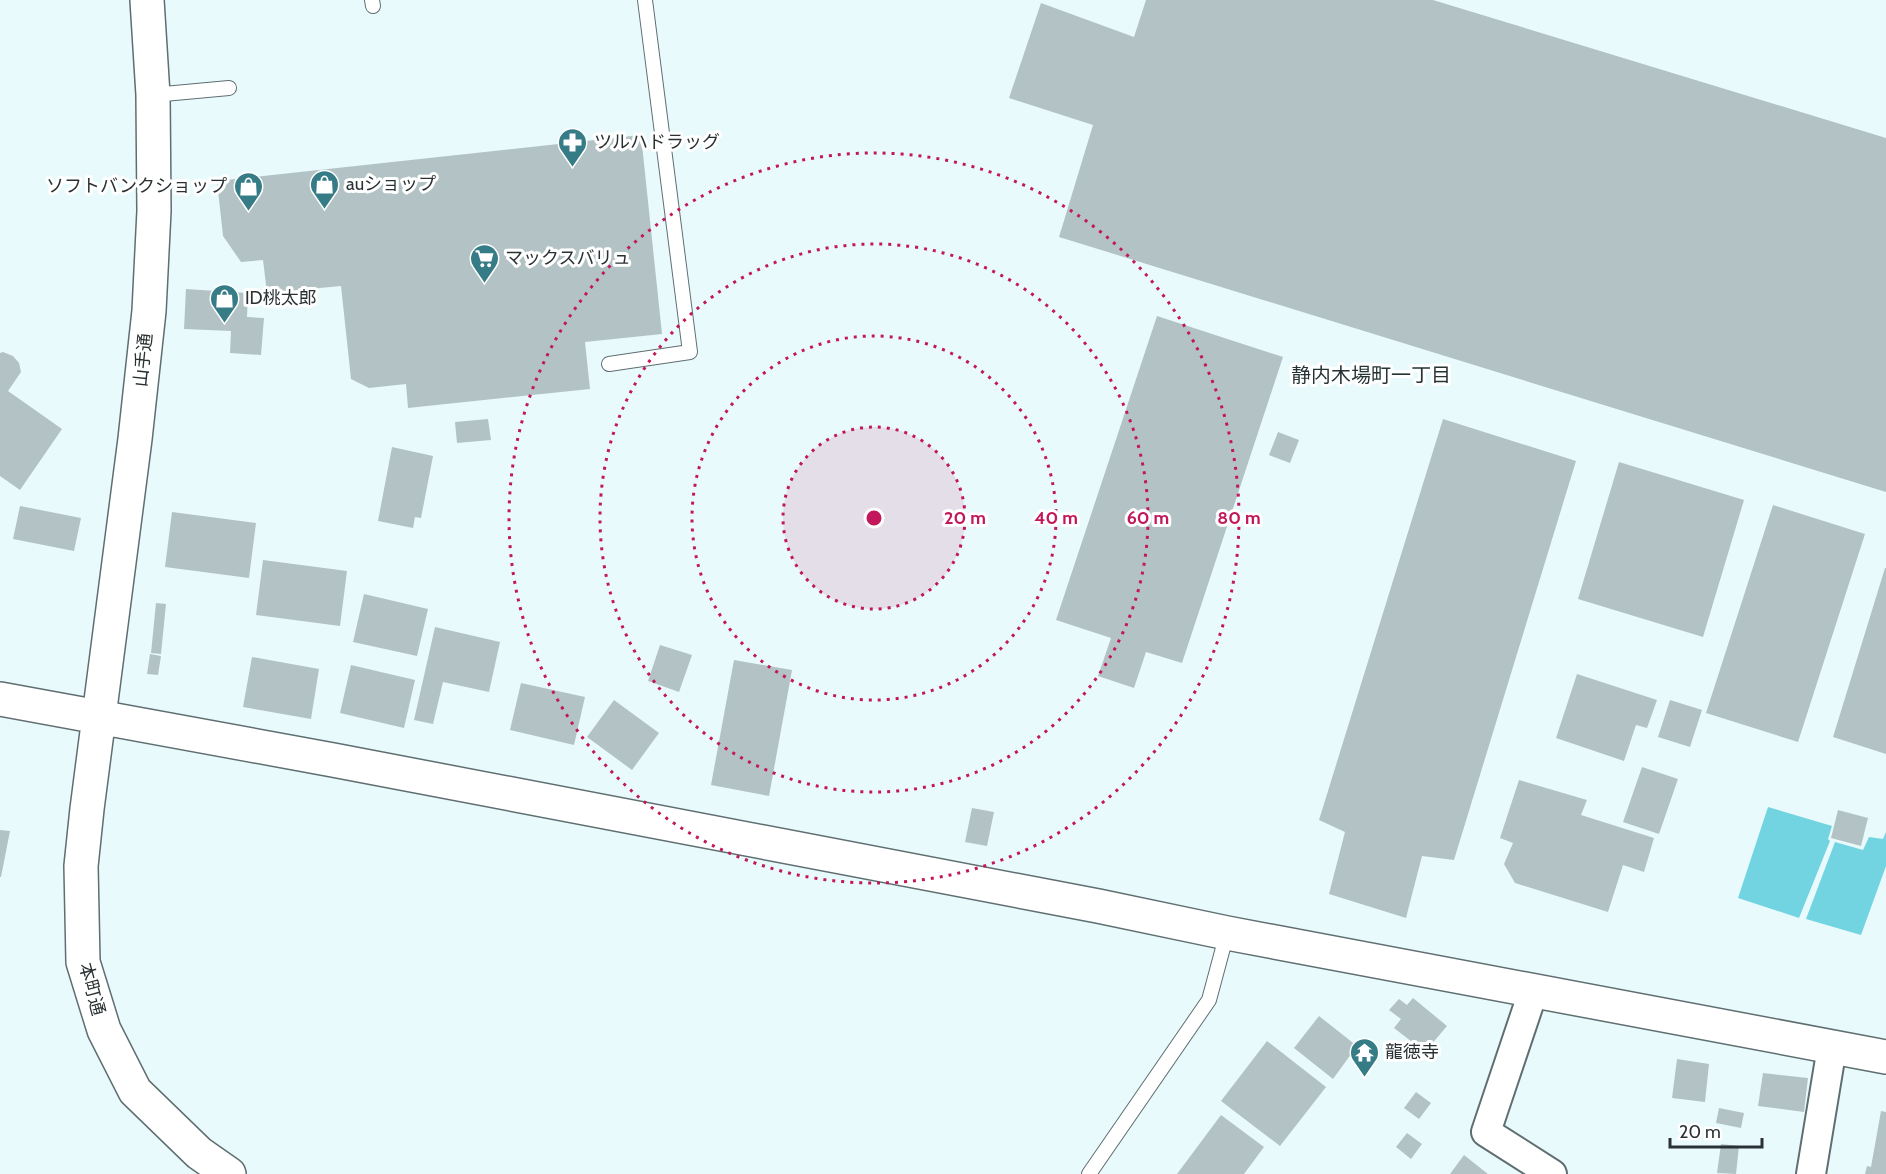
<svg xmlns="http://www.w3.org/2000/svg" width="1886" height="1174" font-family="Cabin,'Noto Sans JP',sans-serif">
<rect width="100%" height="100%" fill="#e9fafd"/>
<!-- water -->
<path fill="#72d3e1" d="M 1768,807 L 1832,826 L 1828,839 L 1830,841 L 1799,918 L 1738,898 Z
M 1886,832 L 1886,866 L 1861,935 L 1806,919 L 1835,842 L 1863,850 L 1869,837 L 1883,839 Z"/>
<!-- building -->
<path fill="#b3c3c5" d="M 1146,0 L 1433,0 L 1886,138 L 1886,492 L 1059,237 L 1093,125 L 1009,98 L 1041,3 L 1134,37 Z
M 641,135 L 662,334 L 585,342 L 590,389 L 408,408 L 406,384 L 369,388 L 351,379 L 341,286 L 267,293 L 263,260 L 241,262 L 223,236 L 217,181 Z
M 186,289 L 248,293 L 247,317 L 264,318 L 261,355 L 230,353 L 231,331 L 184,329 Z
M 1157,316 L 1283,357 L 1182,663 L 1146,652 L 1134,688 L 1098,676 L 1111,638 L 1056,620 Z
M 3,352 L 13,356 L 19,363 L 21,372 L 8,391 L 62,429 L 20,490 L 0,476 L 0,353 Z
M 488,419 L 491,440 L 457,443 L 455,422 Z
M 1443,419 L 1576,461 L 1454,860 L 1422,856 L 1406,918 L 1329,894 L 1345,832 L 1319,820 Z
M 1278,432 L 1299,440 L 1290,463 L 1269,455 Z
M 392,447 L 433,456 L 421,518 L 415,517 L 413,528 L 378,521 Z
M 1619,462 L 1744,500 L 1703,637 L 1578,599 Z
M 1773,505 L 1865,534 L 1798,742 L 1706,713 Z
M 20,506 L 81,518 L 74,551 L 13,539 Z
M 172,512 L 256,523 L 249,578 L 165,567 Z
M 263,560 L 347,571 L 340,626 L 256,615 Z
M 1885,568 L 1886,568 L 1886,754 L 1833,737 Z
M 364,594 L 428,609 L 417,656 L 353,642 Z
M 156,603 L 166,604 L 161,654 L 151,653 Z
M 435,627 L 500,642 L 489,692 L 443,682 L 433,724 L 414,720 Z
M 660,645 L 692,655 L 679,692 L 648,681 Z
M 150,654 L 161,656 L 158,675 L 147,674 Z
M 252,657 L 319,669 L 311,719 L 243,707 Z
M 734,660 L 792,670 L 769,796 L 711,785 Z
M 351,665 L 415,680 L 404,728 L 340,713 Z
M 1577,674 L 1657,700 L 1647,728 L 1636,725 L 1624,761 L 1556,738 Z
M 521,683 L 585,697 L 574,745 L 510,730 Z
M 614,700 L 659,733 L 632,770 L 587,737 Z
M 1670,700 L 1702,710 L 1690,747 L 1658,737 Z
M 1642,767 L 1678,779 L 1659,834 L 1623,822 Z
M 1519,780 L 1587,800 L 1581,815 L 1654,838 L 1644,872 L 1623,865 L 1608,912 L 1515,883 L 1504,864 L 1513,843 L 1500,838 Z
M 972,808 L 994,812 L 987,846 L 965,842 Z
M 1838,810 L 1868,818 L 1861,846 L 1831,838 Z
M 0,830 L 10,831 L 1,877 L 0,877 Z
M 1413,998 L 1447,1026 L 1425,1052 L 1394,1028 L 1401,1019 L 1389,1010 L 1399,999 L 1407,1005 Z
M 1319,1016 L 1357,1046 L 1333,1079 L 1294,1048 Z
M 1267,1041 L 1326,1087 L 1280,1146 L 1221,1101 Z
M 1677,1059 L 1709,1064 L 1705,1102 L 1672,1098 Z
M 1763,1073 L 1808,1078 L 1804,1112 L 1758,1106 Z
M 1416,1092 L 1431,1103 L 1419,1119 L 1404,1108 Z
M 1719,1108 L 1744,1113 L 1741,1128 L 1716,1123 Z
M 1881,1111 L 1886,1112 L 1886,1174 L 1865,1174 L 1867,1166 L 1871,1167 Z
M 1221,1115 L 1264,1147 L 1244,1174 L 1177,1174 Z
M 1407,1133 L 1422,1144 L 1411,1159 L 1396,1147 Z
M 1721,1144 L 1739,1146 L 1736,1174 L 1717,1173 Z
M 1464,1155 L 1488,1174 L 1450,1174 Z"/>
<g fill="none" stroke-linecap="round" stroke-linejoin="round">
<defs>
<path id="service" d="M 372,0 L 373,6
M 153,95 L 229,88
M 609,364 L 690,352 L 645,0
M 1089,1174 L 1209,1000 L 1227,933"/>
<path id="minor" d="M 1533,992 L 1486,1132 L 1552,1174
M 1811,1174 L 1832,1047"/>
<path id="tertiary" d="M 147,0 L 153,95 L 154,211 L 149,311 L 135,439 L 87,809 L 81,866 L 83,962 L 104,1030 L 135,1091 L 199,1153 L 229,1174
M 0,699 L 333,760 L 1098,906 L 1227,933 L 1886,1057"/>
</defs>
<!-- service casing -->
<use href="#service" stroke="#5f6e71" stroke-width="16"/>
<!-- minor casing -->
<use href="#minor" stroke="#5f6e71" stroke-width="32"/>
<!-- tertiary casing -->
<use href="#tertiary" stroke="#5f6e71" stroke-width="36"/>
<!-- service -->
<use href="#service" stroke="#fff" stroke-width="14"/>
<!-- minor -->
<use href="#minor" stroke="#fff" stroke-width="28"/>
<!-- tertiary -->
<use href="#tertiary" stroke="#fff" stroke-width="33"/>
</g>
<!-- distance rings -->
<circle cx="874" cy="518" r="91" fill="#c2185b" fill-opacity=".12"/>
<g fill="none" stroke="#c2185b" stroke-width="3" stroke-dasharray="3 6">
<circle cx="874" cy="518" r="91"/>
<circle cx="874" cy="518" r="182"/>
<circle cx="874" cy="518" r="274"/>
<circle cx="874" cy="518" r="365"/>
</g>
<!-- icons -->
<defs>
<symbol id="pharmacy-pin" viewBox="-11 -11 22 30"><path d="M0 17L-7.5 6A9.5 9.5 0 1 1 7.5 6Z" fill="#357c86" stroke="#fff"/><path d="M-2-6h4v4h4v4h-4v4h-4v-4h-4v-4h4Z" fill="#fff"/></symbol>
<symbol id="shop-pin" viewBox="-11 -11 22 30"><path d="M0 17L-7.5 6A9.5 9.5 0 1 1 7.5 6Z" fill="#357c86" stroke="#fff"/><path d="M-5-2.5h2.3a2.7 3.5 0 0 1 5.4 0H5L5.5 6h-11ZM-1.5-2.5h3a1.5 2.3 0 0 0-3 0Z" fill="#fff"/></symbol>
<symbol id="supermarket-pin" viewBox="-11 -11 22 30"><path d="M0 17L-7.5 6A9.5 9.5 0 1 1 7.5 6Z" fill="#357c86" stroke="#fff"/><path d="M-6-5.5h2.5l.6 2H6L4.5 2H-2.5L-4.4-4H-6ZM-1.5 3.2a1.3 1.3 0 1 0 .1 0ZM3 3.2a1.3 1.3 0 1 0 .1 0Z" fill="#fff"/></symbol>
<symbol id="temple-pin" viewBox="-11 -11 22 30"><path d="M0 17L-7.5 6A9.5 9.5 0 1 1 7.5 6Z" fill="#357c86" stroke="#fff"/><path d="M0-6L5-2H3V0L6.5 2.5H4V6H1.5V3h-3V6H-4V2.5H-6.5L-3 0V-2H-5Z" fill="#fff"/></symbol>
</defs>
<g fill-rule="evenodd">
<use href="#pharmacy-pin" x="556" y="126" width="33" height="45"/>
<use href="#shop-pin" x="308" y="168" width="33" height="45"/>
<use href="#shop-pin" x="232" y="170" width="33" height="45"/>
<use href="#supermarket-pin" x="468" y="242" width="33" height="45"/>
<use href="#shop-pin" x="208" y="282" width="33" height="45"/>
<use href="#temple-pin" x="1348" y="1036" width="33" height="45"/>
</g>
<g text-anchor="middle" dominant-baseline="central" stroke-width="6" stroke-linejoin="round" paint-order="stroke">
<!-- poi labels -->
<g font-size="18" fill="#2a3132" stroke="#fff" text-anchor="start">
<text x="594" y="142">ツルハドラッグ</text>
<text x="346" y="184">auショップ</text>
<text x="227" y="186" text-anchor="end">ソフトバンクショップ</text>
<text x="505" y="258">マックスバリュ</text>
<text x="245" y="298">ID桃太郎</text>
<text x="1385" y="1052">龍徳寺</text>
</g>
<!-- street labels -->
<g font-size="18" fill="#2a3132" stroke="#fff">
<text transform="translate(143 360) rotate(-84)">山手通</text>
<text transform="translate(92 989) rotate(75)">本町通</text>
</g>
<!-- neighbourhood labels -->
<g font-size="20" fill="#253335" stroke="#fff">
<text x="1371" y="375">静内木場町一丁目</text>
</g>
</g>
<circle cx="874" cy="518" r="9" fill="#c2185b" stroke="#fff" stroke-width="3"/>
<g font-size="18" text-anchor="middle" font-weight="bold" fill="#c2185b" stroke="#fff" stroke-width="6" stroke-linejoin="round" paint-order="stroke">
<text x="965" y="524">20 m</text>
<text x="1056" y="524">40 m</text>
<text x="1148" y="524">60 m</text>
<text x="1239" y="524">80 m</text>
</g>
<!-- scale -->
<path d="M1670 1138v9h92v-9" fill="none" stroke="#2a3132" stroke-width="3"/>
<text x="1679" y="1138" font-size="18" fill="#2a3132" stroke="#ffffff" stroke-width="4.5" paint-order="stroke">20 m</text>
</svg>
